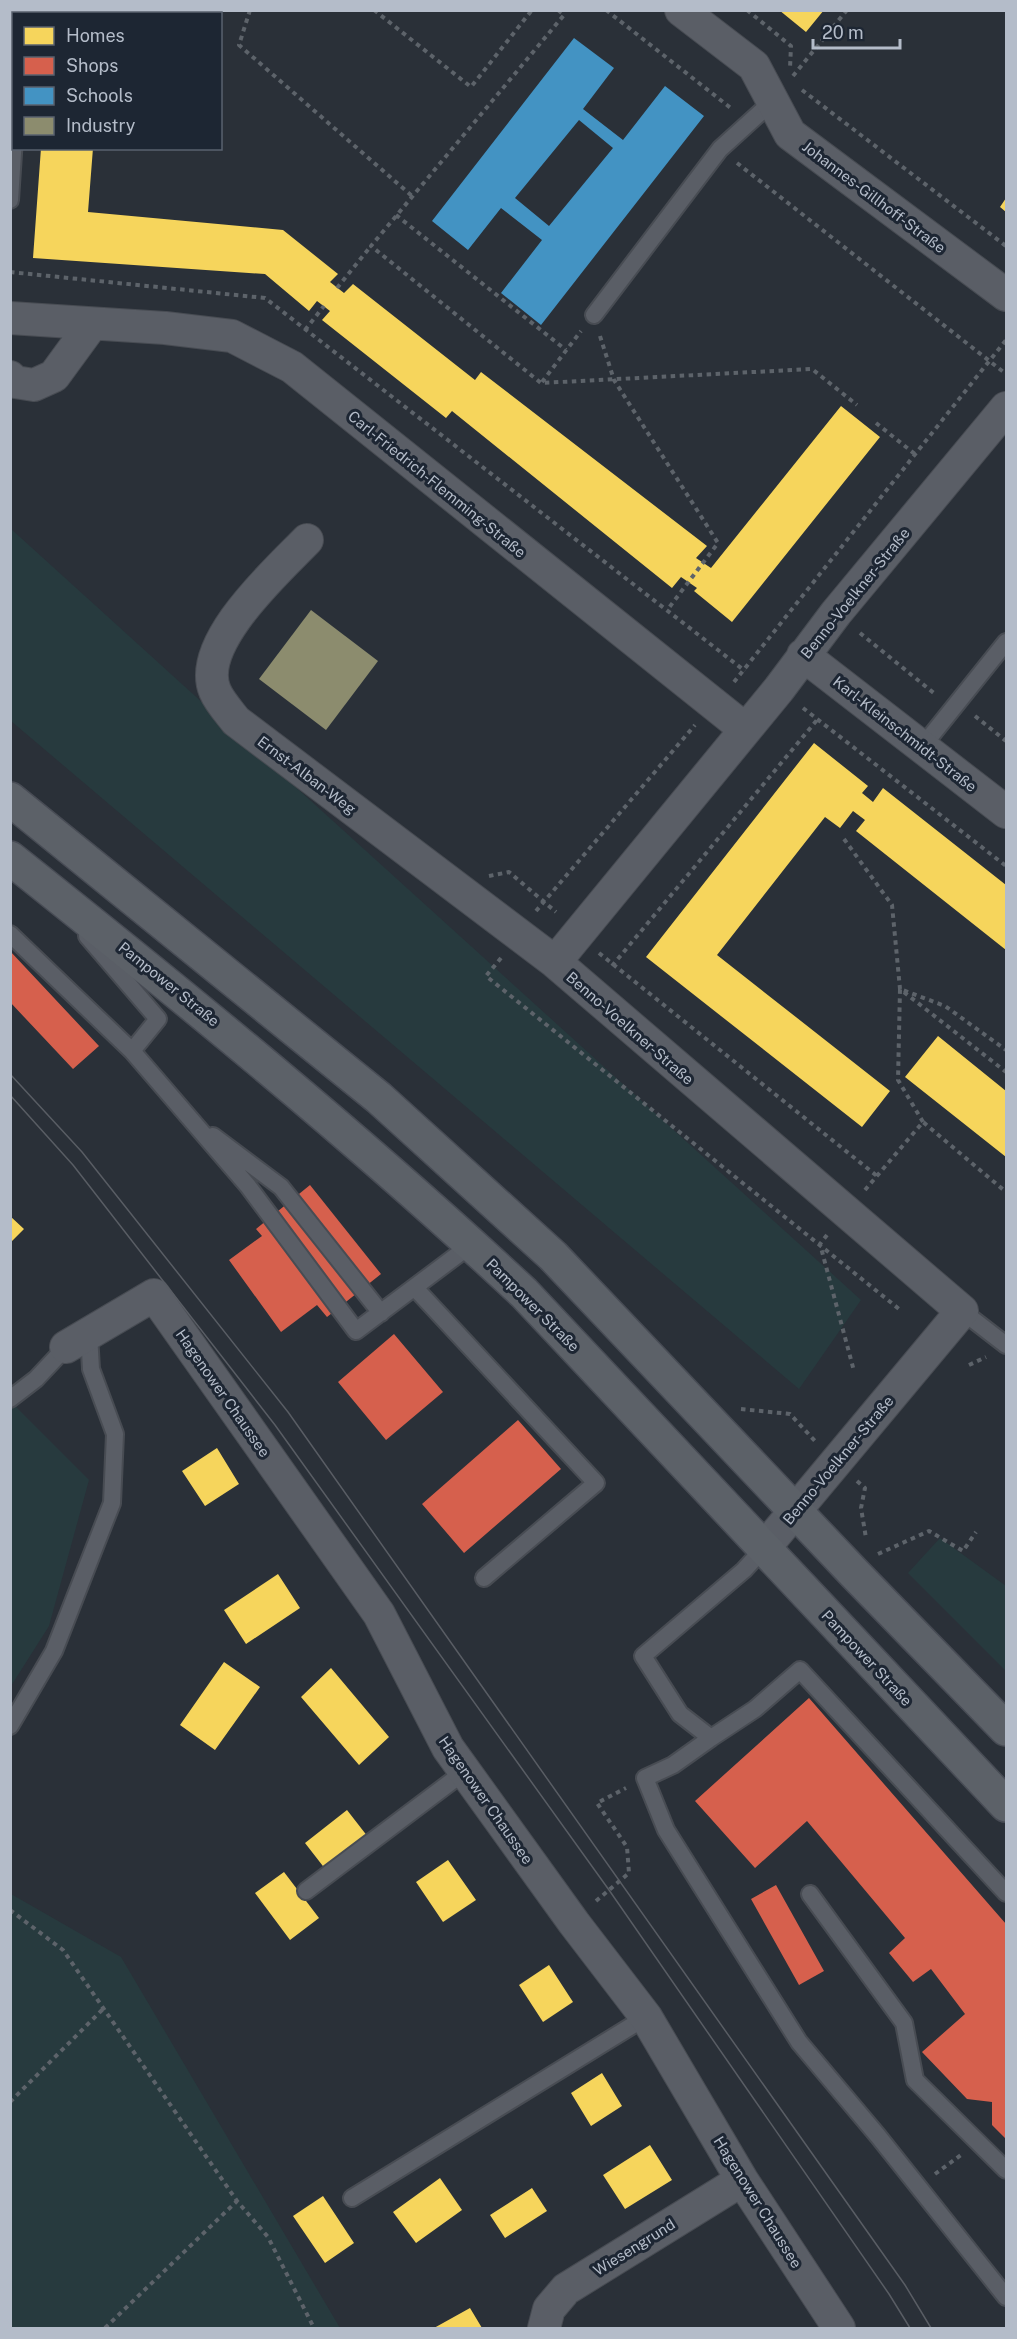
<svg xmlns="http://www.w3.org/2000/svg" width="1017" height="2339" font-family="'Public Sans',sans-serif">
<rect width="100%" height="100%" fill="#2a3038"/>
<!-- green -->
<path fill="#273a3e" d="M 11,10 L 57,10 L 57,11 L 50,13 L 14,14 L 13,29 L 11,30 Z
M 10,528 L 861,1300 L 799,1389 L 11,721 Z
M 11,1402 L 89,1480 L 49,1626 L 11,1686 Z
M 940,1538 L 1006,1586 L 1006,1671 L 908,1573 Z
M 11,1894 L 121,1957 L 340,2328 L 11,2328 Z"/>
<!-- homes -->
<path fill="#f6d55c" d="M 779,10 L 824,10 L 806,32 Z
M 41,148 L 93,148 L 88,212 L 283,230 L 338,274 L 330,282 L 344,293 L 353,284 L 475,380 L 481,372 L 707,546 L 696,558 L 711,568 L 841,406 L 880,437 L 732,622 L 694,591 L 697,588 L 681,577 L 672,588 L 452,411 L 446,418 L 322,320 L 330,311 L 317,301 L 309,311 L 265,274 L 33,258 Z
M 1006,198 L 1006,212 L 1000,207 Z
M 814,743 L 868,786 L 862,793 L 873,802 L 883,788 L 1006,885 L 1006,950 L 856,831 L 865,820 L 853,811 L 840,828 L 825,817 L 717,955 L 890,1091 L 862,1127 L 646,957 Z
M 938,1036 L 1006,1091 L 1006,1157 L 905,1077 Z
M 10,1216 L 24,1229 L 10,1243 Z
M 217,1448 L 239,1484 L 205,1506 L 182,1471 Z
M 278,1574 L 300,1608 L 246,1644 L 224,1610 Z
M 224,1662 L 260,1687 L 215,1750 L 180,1725 Z
M 331,1668 L 389,1737 L 359,1765 L 301,1697 Z
M 347,1810 L 368,1837 L 326,1870 L 305,1843 Z
M 448,1860 L 476,1900 L 443,1922 L 416,1882 Z
M 284,1872 L 319,1918 L 290,1940 L 255,1893 Z
M 549,1965 L 573,2002 L 543,2022 L 519,1985 Z
M 602,2073 L 622,2106 L 591,2126 L 571,2093 Z
M 650,2145 L 672,2180 L 625,2209 L 603,2175 Z
M 440,2178 L 462,2210 L 416,2243 L 393,2212 Z
M 532,2188 L 547,2211 L 505,2238 L 490,2215 Z
M 323,2196 L 354,2243 L 325,2263 L 293,2216 Z
M 470,2308 L 482,2328 L 434,2328 Z"/>
<!-- shops -->
<path fill="#d6604d" d="M 10,951 L 99,1046 L 73,1069 L 10,1002 Z
M 310,1185 L 381,1274 L 327,1317 L 317,1305 L 281,1332 L 229,1260 L 262,1236 L 256,1229 Z
M 394,1334 L 443,1392 L 386,1440 L 338,1382 Z
M 518,1420 L 561,1469 L 464,1553 L 422,1504 Z
M 809,1698 L 1006,1924 L 1006,2139 L 992,2125 L 992,2102 L 967,2099 L 922,2052 L 965,2014 L 931,1969 L 913,1982 L 889,1953 L 905,1938 L 807,1821 L 755,1868 L 695,1801 Z
M 776,1885 L 824,1971 L 799,1985 L 751,1899 Z"/>
<!-- schools -->
<path fill="#4393c3" fill-rule="evenodd" d="M 574,38 L 614,68 L 583,109 L 623,140 L 665,86 L 704,116 L 541,325 L 501,293 L 542,240 L 501,208 L 468,250 L 432,221 ZM 579,120 L 613,148 L 549,226 L 515,198 Z"/>
<!-- industry -->
<path fill="#8c8c6e" d="M 311,610 L 378,661 L 326,730 L 259,679 Z"/>
<g fill="none" stroke-linecap="round" stroke-linejoin="round">
<defs>
<path id="service" d="M 10,200 L 14,138
M 594,315 L 720,149 L 774,100
M 922,747 L 1006,642
M 10,934 L 132,1051
M 87,936 L 158,1019 L 132,1051 L 248,1186 L 356,1331 L 472,1244
M 213,1136 L 281,1187 L 381,1313
M 415,1288 L 596,1483 L 484,1578
M 962,1311 L 1006,1345
M 10,1399 L 36,1379 L 66,1347
M 765,1547 L 744,1570 L 643,1656 L 680,1714 L 711,1738 L 755,1709 L 800,1670 L 1006,1893
M 10,1726 L 54,1651 L 112,1503 L 115,1434 L 91,1369 L 89,1334
M 711,1738 L 673,1765 L 645,1778 L 666,1830 L 799,2042 L 878,2136 L 1006,2297
M 306,1891 L 464,1772
M 810,1894 L 904,2023 L 915,2080 L 1006,2170
M 352,2198 L 646,2017"/>
<path id="minor" d="M 681,10 L 754,66 L 790,134 L 1006,295
M 10,318 L 165,328 L 232,336 L 292,367 L 745,729
M 10,377 L 15,382 L 34,385 L 54,376 L 92,324
M 307,540 C 278,570 195,644 215,691 C 219,701 229,712 236,721 L 555,962 L 962,1311 L 765,1547
M 803,655 L 1006,812
M 555,962 L 779,689 L 836,613 L 1006,408
M 66,1347 L 154,1295 L 379,1614 L 448,1748 L 574,1923 L 646,2017 L 742,2180 L 839,2328
M 544,2328 L 549,2309 L 566,2289 L 742,2180"/>
<path id="primary" d="M 10,799 L 379,1098 L 553,1256 L 855,1574 L 1006,1729
M 10,858 C 186,998 360,1140 524,1293 L 1006,1805"/>
</defs>
<!-- service casing -->
<use href="#service" stroke="#484c53" stroke-width="20"/>
<!-- minor casing -->
<use href="#minor" stroke="#484c53" stroke-width="34"/>
<!-- primary casing -->
<use href="#primary" stroke="#484c55" stroke-width="36"/>
<!-- path -->
<path stroke="#5d636a" stroke-width="4" stroke-dasharray="4.5 4.5" stroke-linecap="butt" d="M 250,10 L 239,45 L 412,196
M 374,10 L 471,87 L 532,10
M 558,10 L 564,15 L 371,246 L 541,383 L 812,369 L 857,405
M 606,10 L 732,109
M 747,10 L 791,46 L 790,68
M 793,76 L 847,10
M 802,90 L 1006,246
M 737,163 L 1006,374
M 396,215 L 566,350
M 10,272 L 265,298 L 745,671
M 337,288 L 371,246
M 305,330 L 324,306
M 600,336 L 614,380 L 718,543 L 668,609
M 542,382 L 581,331
M 876,423 L 916,455
M 860,633 L 935,694
M 734,682 L 1006,340
M 803,708 L 1006,866
M 975,716 L 1006,741
M 844,839 L 892,905 L 900,989 L 1006,1072
M 489,876 L 509,872 L 556,912
M 536,911 L 695,725
M 599,953 L 877,1176
M 501,958 L 486,976 L 899,1309
M 612,966 L 817,720
M 923,1122 L 898,1080 L 900,989 L 945,1006 L 1006,1050
M 865,1190 L 923,1122 L 1006,1192
M 827,1235 L 820,1244 L 854,1371
M 969,1365 L 986,1357
M 741,1409 L 790,1414 L 815,1441
M 857,1481 L 865,1488 L 861,1508 L 866,1538
M 878,1554 L 929,1531 L 963,1551 L 976,1532
M 596,1901 L 629,1873 L 627,1847 L 597,1803 L 626,1788
M 10,1910 L 63,1950 L 237,2201 L 268,2237 L 314,2328
M 10,2102 L 104,2008
M 935,2174 L 961,2155
M 105,2328 L 237,2201"/>
<!-- service -->
<use href="#service" stroke="#5a5e66" stroke-width="16"/>
<!-- minor -->
<use href="#minor" stroke="#5a5e66" stroke-width="32"/>
<!-- primary -->
<use href="#primary" stroke="#5c6168" stroke-width="33"/>
<!-- tram -->
<path stroke="#595d64" stroke-width="1.5" d="M 10,1074 L 82,1152 L 288,1412 L 905,2285 L 931,2328
M 10,1095 L 73,1165 L 275,1425 L 609,1890 L 889,2294 L 910,2328"/>
</g>
<g text-anchor="middle" dominant-baseline="central" stroke-width="6" stroke-linejoin="round" paint-order="stroke">
<!-- street labels -->
<g font-size="15" fill="#b4bcc9" stroke="#1d2633">
<text transform="translate(874 197) rotate(37)">Johannes-Gillhoff-Straße</text>
<text transform="translate(437 484) rotate(39)">Carl-Friedrich-Flemming-Straße</text>
<text transform="translate(855 593) rotate(-51)">Benno-Voelkner-Straße</text>
<text transform="translate(905 734) rotate(38)">Karl-Kleinschmidt-Straße</text>
<text transform="translate(307 775) rotate(37)">Ernst-Alban-Weg</text>
<text transform="translate(169 984) rotate(39)">Pampower Straße</text>
<text transform="translate(630 1028) rotate(41)">Benno-Voelkner-Straße</text>
<text transform="translate(533 1305) rotate(45)">Pampower Straße</text>
<text transform="translate(223 1393) rotate(55)">Hagenower Chaussee</text>
<text transform="translate(838 1460) rotate(-50)">Benno-Voelkner-Straße</text>
<text transform="translate(867 1658) rotate(47)">Pampower Straße</text>
<text transform="translate(486 1800) rotate(55)">Hagenower Chaussee</text>
<text transform="translate(758 2202) rotate(58)">Hagenower Chaussee</text>
<text transform="translate(634 2247) rotate(-32)">Wiesengrund</text>
</g>
</g>
<!-- border -->
<rect width="1017" height="2339" fill="none" stroke="#b4bcc9" stroke-width="24"/>
<!-- legend -->
<rect x="12" y="12" width="210" height="138" fill="#1d2633" stroke="#59626f" stroke-width="1.5"/>
<rect x="24" y="27" width="30" height="18" fill="#f6d55c" stroke="#59626f" stroke-width="1.5"/>
<text x="66" y="42" font-size="18" fill="#b4bcc9">Homes</text>
<rect x="24" y="57" width="30" height="18" fill="#d6604d" stroke="#59626f" stroke-width="1.5"/>
<text x="66" y="72" font-size="18" fill="#b4bcc9">Shops</text>
<rect x="24" y="87" width="30" height="18" fill="#4393c3" stroke="#59626f" stroke-width="1.5"/>
<text x="66" y="102" font-size="18" fill="#b4bcc9">Schools</text>
<rect x="24" y="117" width="30" height="18" fill="#8c8c6e" stroke="#59626f" stroke-width="1.5"/>
<text x="66" y="132" font-size="18" fill="#b4bcc9">Industry</text>
<!-- scale -->
<path d="M813 39v9h87v-9" fill="none" stroke="#b4bcc9" stroke-width="3"/>
<text x="822" y="39" font-size="18" fill="#b4bcc9" stroke="#1d2633" stroke-width="4.5" paint-order="stroke">20 m</text>
</svg>
